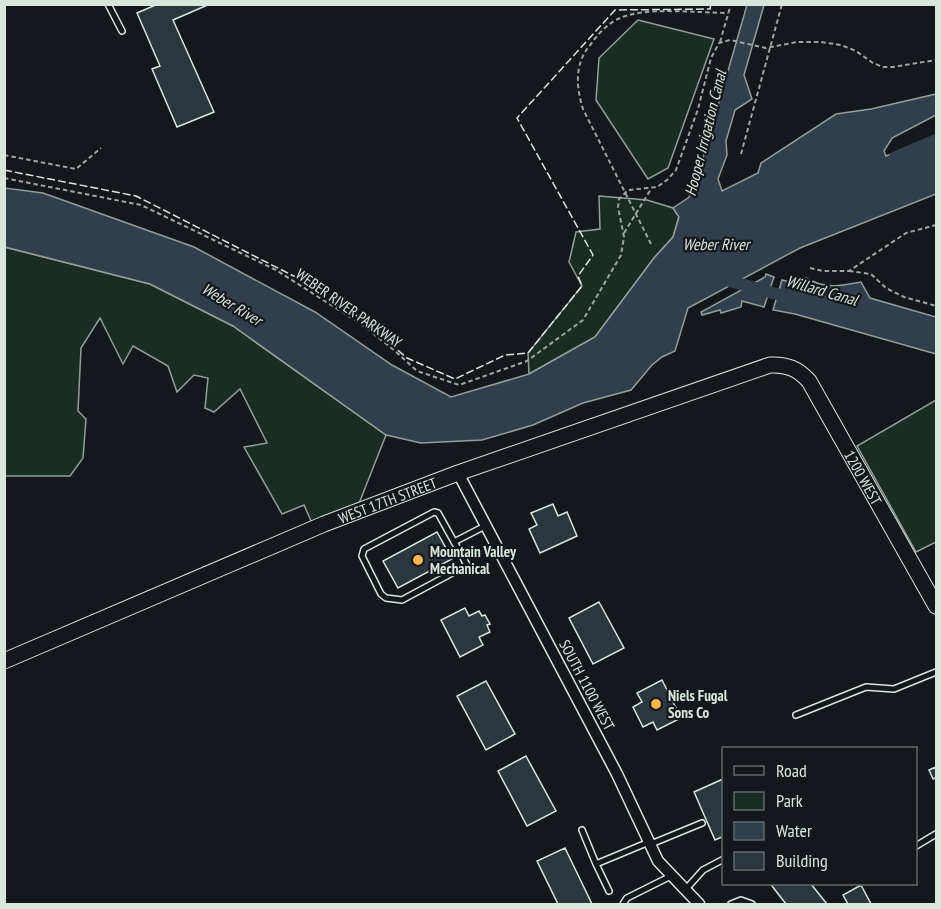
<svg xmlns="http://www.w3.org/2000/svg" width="941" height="909" font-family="'PT Sans Narrow',sans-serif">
<rect width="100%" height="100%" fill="#14181c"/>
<!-- green -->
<path fill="#1a2d24" stroke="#939e99" stroke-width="1.5" d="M 638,20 L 714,39 L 668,168 L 648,179 L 596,100 L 599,58 Z
M 599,196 L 647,200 L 673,208 L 679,217 L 673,237 L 654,258 L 595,337 L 529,374 L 528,353 L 582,286 L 569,262 L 576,232 L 600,229 Z
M 4,247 L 150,284 L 233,326 L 386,435 L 358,506 L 312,523 L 304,505 L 282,514 L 244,447 L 267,443 L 240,389 L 214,412 L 205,408 L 208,378 L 194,375 L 177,392 L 168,366 L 133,346 L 123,364 L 100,318 L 81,348 L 78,411 L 86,419 L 83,458 L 70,476 L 5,476 Z
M 936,400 L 936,542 L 916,552 L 857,446 Z"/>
<!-- water -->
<path fill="#2f3f4d" stroke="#939e99" stroke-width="1.5" d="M 747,5 L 764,5 L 744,75 L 752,99 L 735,110 L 726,141 L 727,155 L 718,179 L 722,191 L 758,173 L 761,163 L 836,114 L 871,109 L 936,94 L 936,115 L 892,138 L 884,151 L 886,156 L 900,151 L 918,149 L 936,151 L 936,194 L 800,248 L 688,308 L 675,351 L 662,357 L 652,365 L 631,390 L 583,403 L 533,425 L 482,440 L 421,443 L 386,435 L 233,326 L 150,284 L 5,247 L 5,188 L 43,193 L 194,247 L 315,312 L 392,365 L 451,397 L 529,374 L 595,337 L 654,258 L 673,237 L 679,217 L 673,208 L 688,198 L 693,192 Z
M 766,274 L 774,277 L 764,307 L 742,301 L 741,307 L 721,313 L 720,310 L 702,315 L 701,312 L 765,277 Z
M 806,278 C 824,289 841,286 861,282 L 870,298 L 936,317 L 936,354 L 795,314 L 773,310 L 782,280 L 790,282 Z"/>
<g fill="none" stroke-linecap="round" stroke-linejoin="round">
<!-- canal -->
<path stroke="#2f3f4d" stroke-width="12" d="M 719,278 L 791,298"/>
<!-- river -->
<path stroke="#2f3f4d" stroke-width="21" d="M 898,161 L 936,145"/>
</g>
<!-- building -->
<path fill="#2c363c" stroke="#d8e6dc" stroke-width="1.5" d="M 158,4 L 210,4 L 173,20 L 214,112 L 177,127 L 152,69 L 160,66 L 137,13 Z
M 553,504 L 558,516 L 567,512 L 577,536 L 540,553 L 529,529 L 537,525 L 531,513 Z
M 437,532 L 452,559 L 398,588 L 383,561 Z
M 599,602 L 624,648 L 593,664 L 569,618 Z
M 465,608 L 469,616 L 479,611 L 482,616 L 485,615 L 490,624 L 487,625 L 490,632 L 479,637 L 483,645 L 460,657 L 441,620 Z
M 662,680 L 681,718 L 657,730 L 653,722 L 643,727 L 633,707 L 642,702 L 637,693 Z
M 486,681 L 515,734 L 486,750 L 457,696 Z
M 526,756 L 556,811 L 527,826 L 498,771 Z
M 936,767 L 936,777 L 933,779 L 929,770 Z
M 723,779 L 724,836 L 715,840 L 694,792 Z
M 565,848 L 592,904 L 558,904 L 537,861 Z
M 774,884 L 811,884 L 827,904 L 786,904 L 772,886 Z
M 861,885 L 871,904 L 848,904 L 843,895 Z"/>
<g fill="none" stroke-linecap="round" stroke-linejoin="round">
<defs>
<path id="lane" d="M 108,4 L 122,31
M 434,512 L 438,513 L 467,565 L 402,600 L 386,598 L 381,594 L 362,556 L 364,549 Z
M 454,542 L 485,526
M 796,715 L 866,687 L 894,689 L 936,672
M 582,830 L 596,864 L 649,842
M 651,844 L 702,823
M 916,846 L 936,834
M 596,864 L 609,891
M 686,889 L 703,870 L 724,859
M 623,904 L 627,898 L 671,876
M 731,904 L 741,900 L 752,904"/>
<path id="street" d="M 458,473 L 617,774 L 658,861 L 699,904"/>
<g id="secondary">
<path id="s1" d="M 4,661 L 324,524 L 458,473 L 770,365 C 787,364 798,369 809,381 L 936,606"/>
</g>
</defs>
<!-- lane casing -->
<use href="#lane" stroke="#d8e6dc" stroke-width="8"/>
<!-- street casing -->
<use href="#street" stroke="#d8e6dc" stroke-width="13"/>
<!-- secondary casing -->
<use href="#secondary" stroke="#d8e6dc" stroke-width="17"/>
<!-- path -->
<path stroke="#9da8a2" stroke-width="2" stroke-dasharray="4.5 3" stroke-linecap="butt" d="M 720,42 L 731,4
M 741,154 L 782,4
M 4,155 L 76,169 L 101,148
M 4,178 L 141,205 L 276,270 L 361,324 L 394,350 L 417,371 L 459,385 L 527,361 L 583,320 L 621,255 L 624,237 L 618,207 L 619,199 L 628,190 L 657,187 L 667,180 L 676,170 L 698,109 L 711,58 L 719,43 L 730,40 L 766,48 L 797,42 L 821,42 L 841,45 L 856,51 L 873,63 L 883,67 L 893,67 L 936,60
M 624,233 L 651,189
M 651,244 L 583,109 C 576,87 574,63 591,44 C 598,34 607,24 618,19 C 643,6 699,13 728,13
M 810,268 L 823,271 L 849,271 L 906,233 L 936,225
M 849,271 L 871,274 L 886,288 L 904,297 L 936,306"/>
<!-- lane -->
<use href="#lane" stroke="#14181c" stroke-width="5"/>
<!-- street -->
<use href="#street" stroke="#14181c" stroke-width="10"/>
<!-- secondary -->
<use href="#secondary" stroke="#14181c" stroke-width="15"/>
<!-- fence -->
<path stroke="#d8e6dc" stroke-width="1.5" stroke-dasharray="8 3" stroke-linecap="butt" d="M 4,170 L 136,196 L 333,296 L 407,358 L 455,379 L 505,355 L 528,353 L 582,286 L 578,276 L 593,255 L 517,118 L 615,10 L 710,9 L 711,4"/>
</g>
<!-- markers -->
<g fill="#ffb74d" stroke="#14181c" stroke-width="2">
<circle cx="418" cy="560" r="6"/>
<circle cx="656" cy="704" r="6"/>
</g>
<g text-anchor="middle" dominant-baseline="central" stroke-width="4.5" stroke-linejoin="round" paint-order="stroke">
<!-- street labels -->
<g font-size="15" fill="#d8e6dc" stroke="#14181c">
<text transform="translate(349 308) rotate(35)">WEBER RIVER PARKWAY</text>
<text stroke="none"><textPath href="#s1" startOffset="976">1200 WEST</textPath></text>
<text stroke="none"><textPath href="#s1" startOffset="416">WEST 17TH STREET</textPath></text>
<text transform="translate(587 685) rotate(62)">SOUTH 1100 WEST</text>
</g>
<!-- poi labels -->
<g font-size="15" font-weight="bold" fill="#d8e6dc" stroke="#14181c" text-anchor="start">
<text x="430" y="551">Mountain Valley<tspan x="430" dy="17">Mechanical</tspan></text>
<text x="668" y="695">Niels Fugal<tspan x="668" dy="17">Sons Co</tspan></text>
</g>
<!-- water labels -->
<g font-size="16" font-style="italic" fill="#d8e6dc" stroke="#14181c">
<text transform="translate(705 133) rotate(-76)">Hooper Irrigation Canal</text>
<text x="716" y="244">Weber River</text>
<text transform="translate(822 290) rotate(16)">Willard Canal</text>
<text transform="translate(232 304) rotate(31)">Weber River</text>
</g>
</g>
<!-- border -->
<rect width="941" height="909" fill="none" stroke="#d8e6dc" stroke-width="12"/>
<!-- legend -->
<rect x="722" y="747" width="195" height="138" fill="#14181c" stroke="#626a69" stroke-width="1.5"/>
<rect x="734" y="766" width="30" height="9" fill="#14181c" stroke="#626a69" stroke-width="1.5"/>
<text x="776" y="777" font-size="18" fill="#d8e6dc">Road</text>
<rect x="734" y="792" width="30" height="18" fill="#1a2d24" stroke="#626a69" stroke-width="1.5"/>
<text x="776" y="807" font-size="18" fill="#d8e6dc">Park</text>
<rect x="734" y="822" width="30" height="18" fill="#2f3f4d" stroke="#626a69" stroke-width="1.5"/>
<text x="776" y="837" font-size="18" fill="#d8e6dc">Water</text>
<rect x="734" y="852" width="30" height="18" fill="#2c363c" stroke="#626a69" stroke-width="1.5"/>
<text x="776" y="867" font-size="18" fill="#d8e6dc">Building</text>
</svg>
